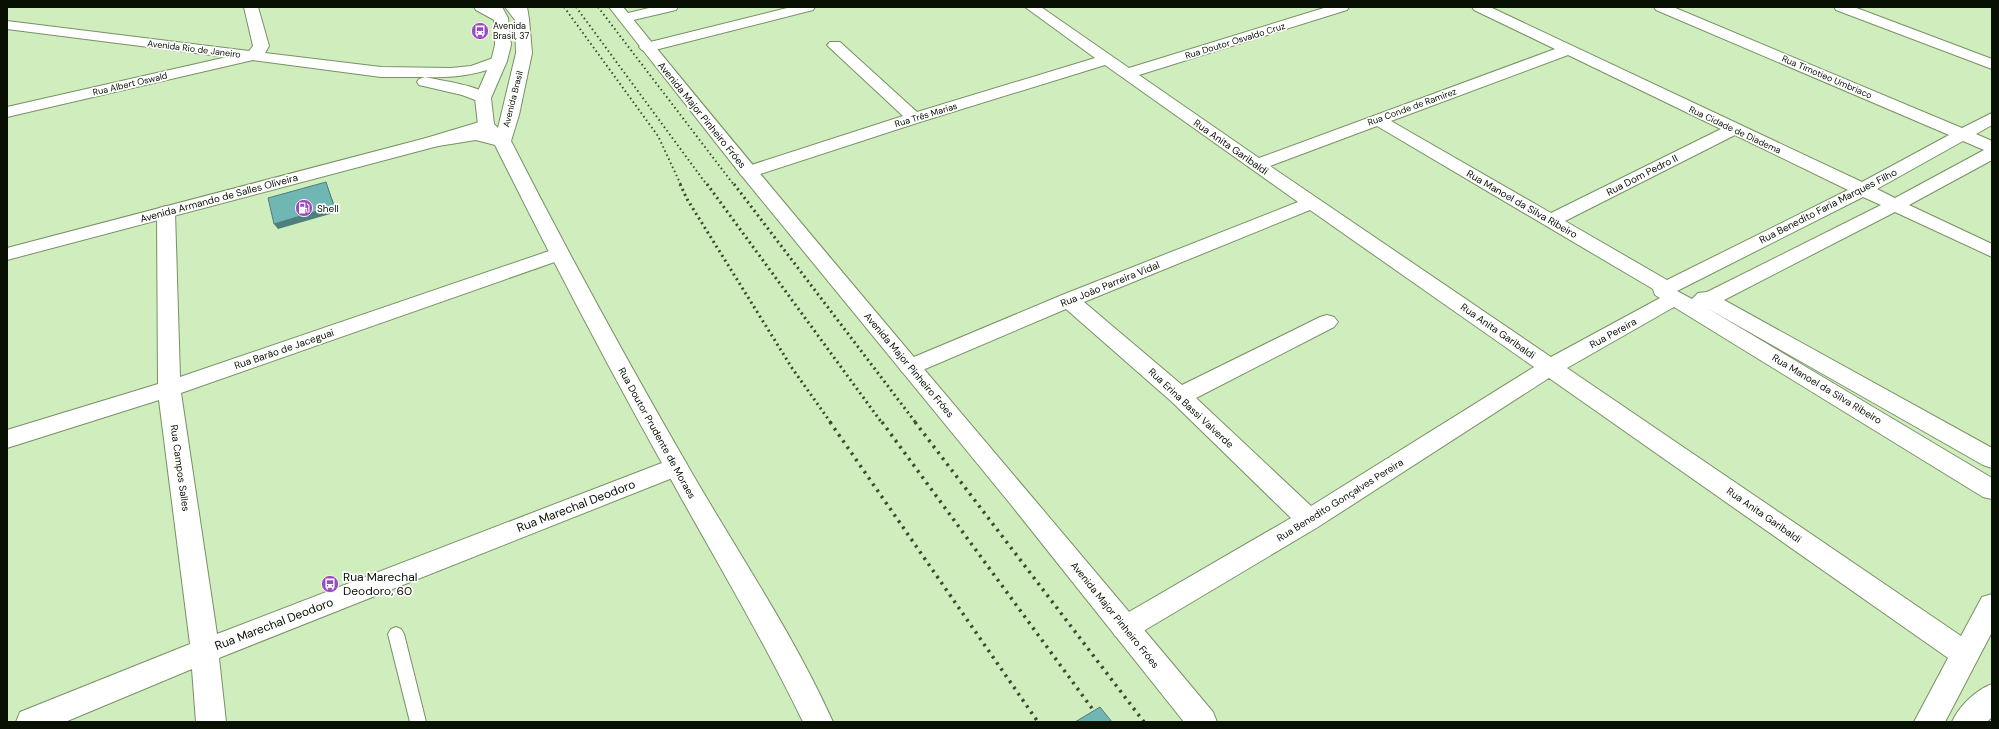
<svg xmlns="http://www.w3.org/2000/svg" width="1999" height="729" font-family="'DM Sans',sans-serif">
<rect width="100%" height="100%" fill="#d0edbd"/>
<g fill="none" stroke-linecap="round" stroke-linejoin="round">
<defs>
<path id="service" d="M 396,627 L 401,629 L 404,634 L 426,722 L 410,722 L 388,634 L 391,629 Z"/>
<path id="minor" d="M 244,7 L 258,7 L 269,46 L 265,53 L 381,67 L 451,68 L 471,66 L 499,56 L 504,58 L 507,61 L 504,64 C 476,75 456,78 425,77 C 441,81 482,85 491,98 L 489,101 L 483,103 L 462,95 L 419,85 L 417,82 L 419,79 L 425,77 L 381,77 L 253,60 L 7,117 L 7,107 L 227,57 L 7,29 L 7,21 L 249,51 L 253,46 Z
M 653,7 L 678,7 L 676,10 L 625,22 L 620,21 L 618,18 L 620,15 Z
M 791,7 L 815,7 L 813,10 L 647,52 L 642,50 L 639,47 L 642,44 Z
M 1025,7 L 1041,7 L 1129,68 L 1327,7 L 1349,7 L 1347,10 L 1139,75 L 1259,158 L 1555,49 L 1474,10 L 1472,7 L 1490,7 L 1862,182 L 1949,135 L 1656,10 L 1654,7 L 1673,7 L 1962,128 L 1992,113 L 1992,125 L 1976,134 L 1992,141 L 1992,160 L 1909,205 L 1992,244 L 1992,257 L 1895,212 L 1724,300 L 1992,448 L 1992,468 L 1983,465 L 1707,308 L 1992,478 L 1992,499 L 1983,497 L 1674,307 L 1567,368 L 1961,636 L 1982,597 L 1992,594 L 1992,632 L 1945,722 L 1914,722 L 1948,658 L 1549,378 L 1318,527 L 1135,636 L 1125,640 L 1115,636 L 1111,628 L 1115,620 L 1291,518 L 1172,402 L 1066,309 L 918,372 L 910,375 L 902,372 L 899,367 L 902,362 L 1062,295 L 1298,202 L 1105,65 L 920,122 L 754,176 L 748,177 L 742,176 L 739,172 L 742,168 L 903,116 L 830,48 L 827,45 L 830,42 L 840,42 L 917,112 L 1095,58 ZM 1568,55 L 1721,129 L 1551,213 L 1391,121 ZM 1377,126 L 1653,289 L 1655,295 L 1660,298 L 1551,357 L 1270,166 ZM 1735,135 L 1848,190 L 1667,280 L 1565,221 ZM 1963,141 L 1984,150 L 1895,198 L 1877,189 ZM 1863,197 L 1881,205 L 1707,292 L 1698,293 L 1692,299 L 1677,291 ZM 1310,210 L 1534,367 L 1311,506 L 1196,398 L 1334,327 L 1338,322 L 1334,317 L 1327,315 L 1320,317 L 1182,385 L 1084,302 Z
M 1834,7 L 1854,7 L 1992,59 L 1992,69 L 1836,10 Z
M 166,206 L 173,208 L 175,212 L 180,377 L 552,250 L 559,248 L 566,250 L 569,254 L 566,258 L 181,393 L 217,634 L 667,461 L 676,458 L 685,461 L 688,467 L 685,473 L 219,658 L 226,722 L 196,722 L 192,669 L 65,722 L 16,722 L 20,712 L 190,644 L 159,400 L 7,448 L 7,430 L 158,384 L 157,212 L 159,208 Z"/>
<path id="tertiary" d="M 609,7 L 623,7 C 816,245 1017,477 1213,712 L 1217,722 L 1184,722 L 1012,506 L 742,176 Z"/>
<path id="secondary" d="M 474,7 L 492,7 L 508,18 L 506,21 L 496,21 L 476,10 Z
M 513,7 L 527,7 L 529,19 L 527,22 L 517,22 Z
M 486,120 L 492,121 L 494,125 L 492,129 L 438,146 L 7,260 L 7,248 L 426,138 Z"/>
<path id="primary" d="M 1992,684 L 1992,717 L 1987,722 L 1952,722 C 1959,706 1976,690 1992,684 Z"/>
<path id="trunk" d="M 488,7 L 502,7 L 508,18 L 511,45 L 507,61 L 491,98 L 494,124 L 498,128 L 516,53 L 515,20 L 505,7 L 520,7 L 529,19 L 532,53 L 519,115 L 511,141 C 566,249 624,355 685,461 C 734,547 792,631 833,722 L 803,722 C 762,637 713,556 668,474 C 607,365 550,256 495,145 L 476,140 L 432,147 L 426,146 L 423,142 L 426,138 L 432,137 L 476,130 L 483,131 L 478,125 L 475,98 L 491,61 L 495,45 L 494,18 Z"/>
</defs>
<!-- service casing -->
<use href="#service" stroke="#789165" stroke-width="2"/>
<!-- minor casing -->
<use href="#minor" stroke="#789165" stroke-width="2"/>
<!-- tertiary casing -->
<use href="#tertiary" stroke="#789165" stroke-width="2"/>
<!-- secondary casing -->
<use href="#secondary" stroke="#789165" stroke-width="2"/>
<!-- primary casing -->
<use href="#primary" stroke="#789165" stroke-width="2"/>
<!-- trunk casing -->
<use href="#trunk" stroke="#789165" stroke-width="2"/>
<!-- service -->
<use href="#service" fill="#fff" fill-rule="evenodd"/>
<!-- minor -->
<use href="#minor" fill="#fff" fill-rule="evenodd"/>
<!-- tertiary -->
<use href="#tertiary" fill="#fff" fill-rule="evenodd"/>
<!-- secondary -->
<use href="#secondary" fill="#fff" fill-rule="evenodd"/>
<!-- primary -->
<use href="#primary" fill="#fff" fill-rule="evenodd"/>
<!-- trunk -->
<use href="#trunk" fill="#fff" fill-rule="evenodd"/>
<!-- rail-far2 -->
<path stroke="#3c4a33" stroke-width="2" stroke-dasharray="1.5 3" stroke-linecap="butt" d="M 564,7 L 658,136 L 681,185
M 576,7 L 707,185
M 598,7 L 734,185"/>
<!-- rail-far1 -->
<path stroke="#3c4a33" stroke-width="3" stroke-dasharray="2 3.5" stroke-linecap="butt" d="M 680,184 L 687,199 L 792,368 L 831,423
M 707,184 L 882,423
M 734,184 L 916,423"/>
<!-- rail -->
<path stroke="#3c4a33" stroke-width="3.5" stroke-dasharray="2.5 5" stroke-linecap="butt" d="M 830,422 L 1038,722
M 882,422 L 1102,722
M 915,422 L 1144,722"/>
</g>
<!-- shaded-wall -->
<path fill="#4e7f7d" d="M 326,182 L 328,188 L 337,212 L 278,229 L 274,224 Z"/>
<!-- building -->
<path fill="#70b6b3" stroke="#4e7f7d" d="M 326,182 L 334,206 L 274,224 L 268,198 Z
M 1100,707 L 1112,722 L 1075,722 Z"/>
<!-- icons -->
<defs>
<symbol id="bus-disc" viewBox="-11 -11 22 22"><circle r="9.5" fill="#984cbe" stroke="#fff"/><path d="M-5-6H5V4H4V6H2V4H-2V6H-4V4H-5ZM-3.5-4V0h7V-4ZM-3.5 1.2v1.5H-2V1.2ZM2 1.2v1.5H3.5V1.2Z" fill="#fff"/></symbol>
<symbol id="fuel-disc" viewBox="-11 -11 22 22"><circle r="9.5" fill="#984cbe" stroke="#fff"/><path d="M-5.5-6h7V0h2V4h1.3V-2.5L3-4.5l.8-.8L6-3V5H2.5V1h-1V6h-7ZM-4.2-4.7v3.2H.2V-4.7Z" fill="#fff"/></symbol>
</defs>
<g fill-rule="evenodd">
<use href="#bus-disc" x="470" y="21" width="20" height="20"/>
<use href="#fuel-disc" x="294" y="198" width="20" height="20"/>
<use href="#bus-disc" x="320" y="574" width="20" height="20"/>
</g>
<g text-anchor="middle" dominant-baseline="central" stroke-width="3.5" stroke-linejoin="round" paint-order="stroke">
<!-- far-poi labels -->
<g font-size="9" fill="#071002" stroke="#fff" text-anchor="start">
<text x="493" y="26">Avenida<tspan x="493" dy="10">Brasil, 37</tspan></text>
</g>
<!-- far-street labels -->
<g font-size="9" fill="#071002" stroke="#fff">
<text transform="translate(1235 41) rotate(-17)">Rua Doutor Osvaldo Cruz</text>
<text transform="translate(194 49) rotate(7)">Avenida Rio de Janeiro</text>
<text transform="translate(1827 77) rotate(23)">Rua Timotieo Umbriaco</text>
<text transform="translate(130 84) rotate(-13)">Rua Albert Oswald</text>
<text transform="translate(513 99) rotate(-76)">Avenida Brasil</text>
<text transform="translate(1412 107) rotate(-20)">Rua Conde de Ramirez</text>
<text transform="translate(926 115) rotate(-17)">Rua Três Marias</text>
<text transform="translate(1735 130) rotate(25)">Rua Cidade de Diadema</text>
</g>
<!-- street labels -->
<g font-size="10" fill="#071002" stroke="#fff">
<text transform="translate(702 115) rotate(51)">Avenida Major Pinheiro Fróes</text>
<text transform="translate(1231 147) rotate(35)">Rua Anita Garibaldi</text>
<text transform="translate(1642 175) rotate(-27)">Rua Dom Pedro II</text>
<text transform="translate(219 198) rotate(-15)">Avenida Armando de Salles Oliveira</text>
<text transform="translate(1522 204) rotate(30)">Rua Manoel da Silva Ribeiro</text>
<text transform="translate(1828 206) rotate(-27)">Rua Benedito Faria Marques Filho</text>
<text transform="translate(1110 284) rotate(-22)">Rua João Parreira Vidal</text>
<text transform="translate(1498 331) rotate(35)">Rua Anita Garibaldi</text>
<text transform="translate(1613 333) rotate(-29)">Rua Pereira</text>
<text transform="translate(284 349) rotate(-19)">Rua Barão de Jaceguai</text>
<text transform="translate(909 365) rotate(50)">Avenida Major Pinheiro Fróes</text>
<text transform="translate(1827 389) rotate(31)">Rua Manoel da Silva Ribeiro</text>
<text transform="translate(1191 408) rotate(43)">Rua Erina Bassi Valverde</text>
<text transform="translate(657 433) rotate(61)">Rua Doutor Prudente de Moraes</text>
<text transform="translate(180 468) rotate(82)">Rua Campos Salles</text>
<text transform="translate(1340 500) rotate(-32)">Rua Benedito Gonçalves Pereira</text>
<text transform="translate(1764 515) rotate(35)">Rua Anita Garibaldi</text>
<text transform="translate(1115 615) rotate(51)">Avenida Major Pinheiro Fróes</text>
</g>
<!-- poi labels -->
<g font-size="10" fill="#071002" stroke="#fff" text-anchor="start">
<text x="317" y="208">Shell</text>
</g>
<!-- near-street labels -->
<g font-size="12" fill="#071002" stroke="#fff">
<text transform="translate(576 506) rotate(-21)">Rua Marechal Deodoro</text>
<text transform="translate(274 624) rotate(-21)">Rua Marechal Deodoro</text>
</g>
<!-- near-poi labels -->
<g font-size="12" fill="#071002" stroke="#fff" text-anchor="start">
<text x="343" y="577">Rua Marechal<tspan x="343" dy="14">Deodoro, 60</tspan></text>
</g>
</g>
<!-- border -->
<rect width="1999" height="729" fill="none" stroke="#071002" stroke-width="16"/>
</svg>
